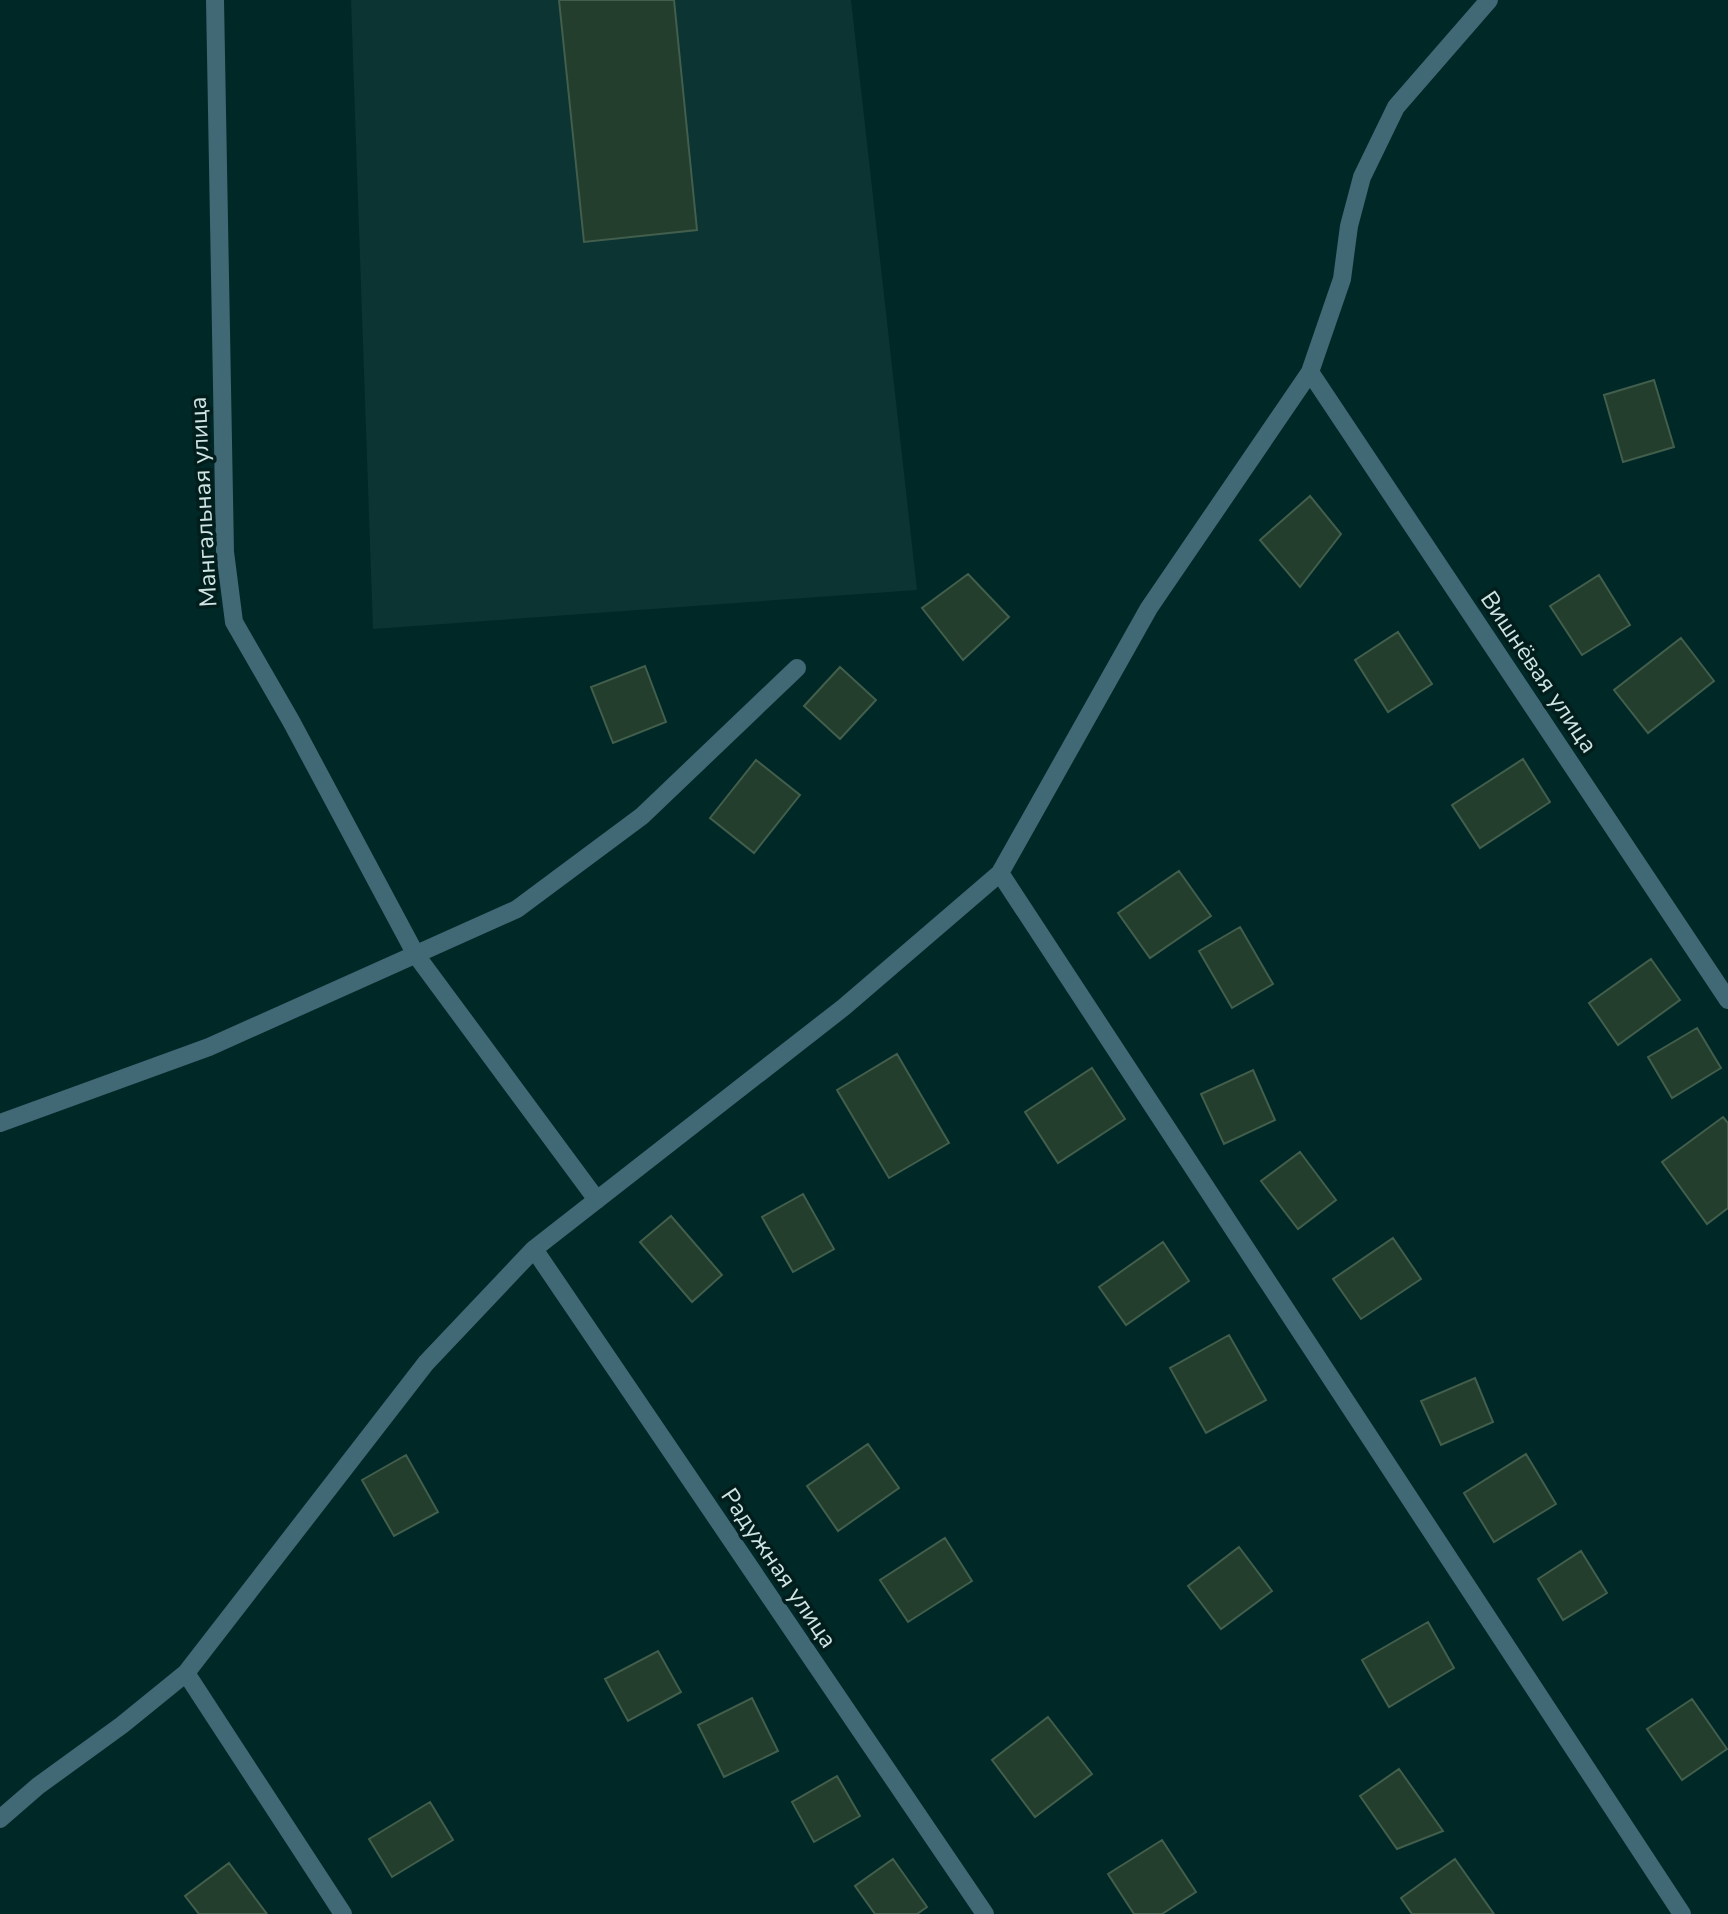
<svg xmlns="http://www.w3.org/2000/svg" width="1728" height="1914" font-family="'Nunito Sans',sans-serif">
<rect width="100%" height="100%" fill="#002826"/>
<!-- built -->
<path fill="#0c3432" d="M 351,0 L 851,0 L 917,590 L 373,629 Z"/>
<!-- building -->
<path fill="#233e2d" stroke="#425e4c" stroke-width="2" d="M 559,0 L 674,0 L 697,230 L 584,242 Z
M 1654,380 L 1674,447 L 1623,462 L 1604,395 Z
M 1310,496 L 1341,534 L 1300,587 L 1260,540 Z
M 968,574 L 1009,617 L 963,660 L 922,608 Z
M 1599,575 L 1630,625 L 1582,655 L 1550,606 Z
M 1398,632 L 1432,684 L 1388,712 L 1355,660 Z
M 1681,638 L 1714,681 L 1648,733 L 1614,690 Z
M 645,666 L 666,722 L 613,743 L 591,687 Z
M 840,667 L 876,700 L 840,739 L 804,706 Z
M 1523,759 L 1550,802 L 1480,848 L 1452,805 Z
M 756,760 L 800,795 L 754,853 L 710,818 Z
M 1179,871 L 1211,916 L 1150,958 L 1118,913 Z
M 1240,927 L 1273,984 L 1232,1008 L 1199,951 Z
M 1651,959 L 1680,1000 L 1618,1045 L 1589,1003 Z
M 1697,1028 L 1721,1068 L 1672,1098 L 1648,1057 Z
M 897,1054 L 949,1143 L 889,1178 L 837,1090 Z
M 1092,1068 L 1125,1119 L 1058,1163 L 1025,1112 Z
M 1253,1070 L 1275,1120 L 1224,1144 L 1201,1094 Z
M 1723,1117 L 1728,1123 L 1728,1208 L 1707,1224 L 1662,1162 Z
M 1300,1152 L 1336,1200 L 1298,1229 L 1261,1181 Z
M 803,1194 L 834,1249 L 793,1272 L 762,1217 Z
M 671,1216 L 722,1275 L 692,1302 L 640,1242 Z
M 1393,1238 L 1421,1279 L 1361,1319 L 1333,1279 Z
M 1163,1242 L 1189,1281 L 1126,1325 L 1099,1287 Z
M 1229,1335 L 1266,1400 L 1206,1433 L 1170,1368 Z
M 1475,1378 L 1493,1422 L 1441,1445 L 1421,1401 Z
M 868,1444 L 899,1488 L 838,1531 L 807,1486 Z
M 1526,1454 L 1556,1504 L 1494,1542 L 1464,1493 Z
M 406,1455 L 438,1512 L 394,1536 L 362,1480 Z
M 945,1538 L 972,1581 L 908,1622 L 880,1580 Z
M 1239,1547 L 1272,1591 L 1221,1629 L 1188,1586 Z
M 1581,1551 L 1607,1593 L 1563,1620 L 1538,1579 Z
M 1428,1622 L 1454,1668 L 1389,1707 L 1362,1660 Z
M 658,1651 L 681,1692 L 628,1721 L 605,1679 Z
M 752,1698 L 778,1751 L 724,1777 L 698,1725 Z
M 1692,1699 L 1727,1749 L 1682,1780 L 1647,1729 Z
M 1048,1717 L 1092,1774 L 1035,1817 L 992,1760 Z
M 1399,1769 L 1443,1831 L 1397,1849 L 1360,1796 Z
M 837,1776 L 860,1816 L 814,1842 L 792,1802 Z
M 430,1802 L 453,1840 L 392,1877 L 369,1839 Z
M 1162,1840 L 1196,1892 L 1162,1914 L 1134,1914 L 1108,1874 Z
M 893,1859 L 927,1907 L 917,1914 L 875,1914 L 855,1886 Z
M 1455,1859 L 1494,1914 L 1412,1914 L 1401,1898 Z
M 229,1863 L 267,1914 L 199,1914 L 185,1896 Z"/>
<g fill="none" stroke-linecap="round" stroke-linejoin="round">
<!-- minor -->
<path stroke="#406875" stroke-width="18" d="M 215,0 L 225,552 L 234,622 L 291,721 L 416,955 L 597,1200
M 1310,372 L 1728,1000
M 1000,873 L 1682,1914
M 0,1123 L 209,1047 L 517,909 L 642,816 L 797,668
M 534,1249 L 985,1914
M 186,1673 L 343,1914
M 0,1819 L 38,1786 L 122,1725 L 186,1673 L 426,1363 L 534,1249 L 844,1007 L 1000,873 L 1149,608 L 1310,372 L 1342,279 L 1349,226 L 1362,177 L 1396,107 L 1489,0"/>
</g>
<g text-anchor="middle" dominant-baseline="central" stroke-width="7" stroke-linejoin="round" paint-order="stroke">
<!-- street labels -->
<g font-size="24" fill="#d0e5e3" stroke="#011d1c">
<text transform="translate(203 502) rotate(-93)">Мангальная улица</text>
<text transform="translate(1539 672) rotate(56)">Вишнёвая улица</text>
<text transform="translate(779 1568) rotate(56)">Радужная улица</text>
</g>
</g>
</svg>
